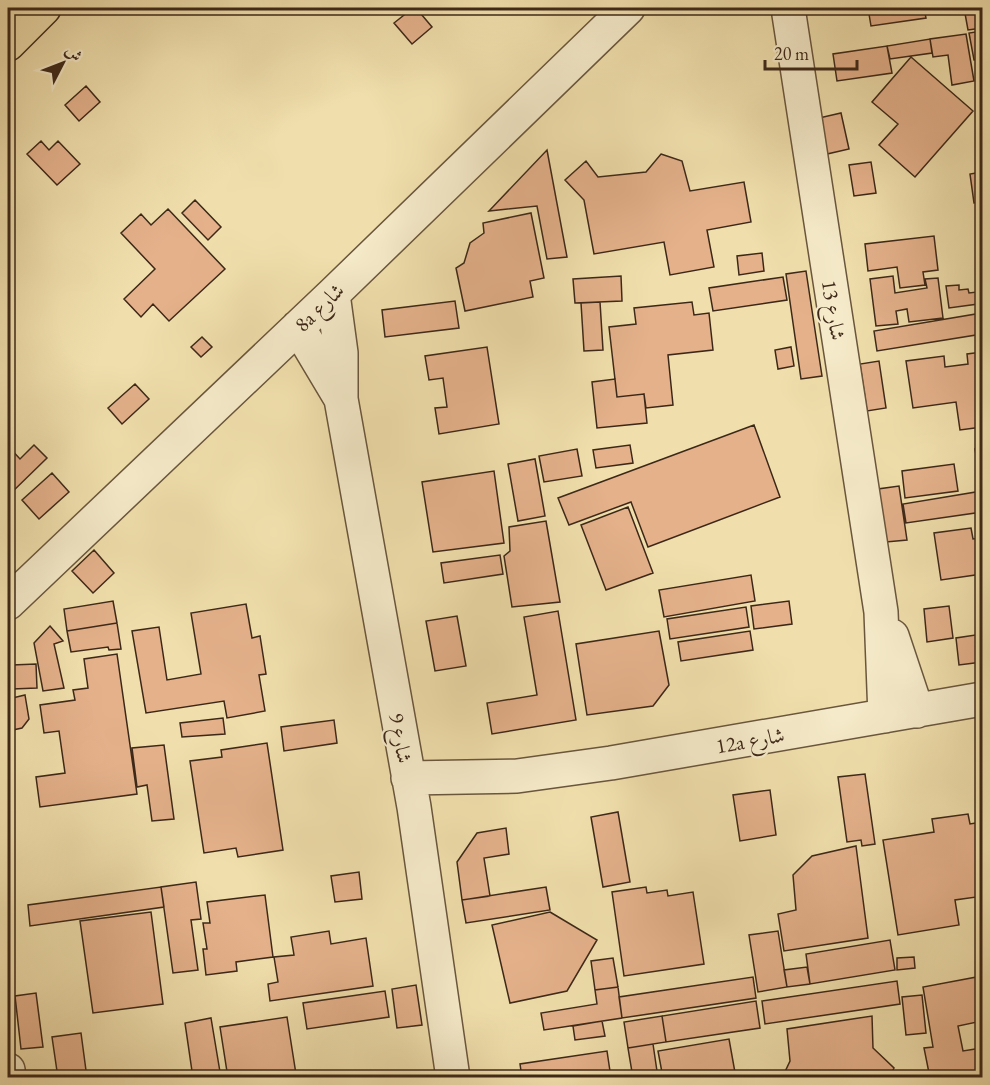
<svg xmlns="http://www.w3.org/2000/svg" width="990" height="1085" font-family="'EB Garamond',Amiri,serif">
<rect width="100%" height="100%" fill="#f0dfac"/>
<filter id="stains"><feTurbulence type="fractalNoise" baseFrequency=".00333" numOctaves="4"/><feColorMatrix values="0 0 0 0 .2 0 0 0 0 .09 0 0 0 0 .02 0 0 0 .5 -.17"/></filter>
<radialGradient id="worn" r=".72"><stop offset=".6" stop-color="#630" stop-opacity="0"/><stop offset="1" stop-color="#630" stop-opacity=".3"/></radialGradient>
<!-- building -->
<path fill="#e4b18b" stroke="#3d2818" stroke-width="1.5" d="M 413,8 L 416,8 L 432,27 L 412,44 L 394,23 Z
M 868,8 L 924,8 L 926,18 L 871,26 Z
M 964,8 L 982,8 L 982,28 L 968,30 Z
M 982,31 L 982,59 L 974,60 L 969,33 Z
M 966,34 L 974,81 L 952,85 L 948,55 L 933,57 L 930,39 Z
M 930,39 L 932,53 L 890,59 L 887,46 Z
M 887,46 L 892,73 L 837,81 L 833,54 Z
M 911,57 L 973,111 L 915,177 L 879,145 L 898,124 L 872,102 Z
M 86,86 L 100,102 L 79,121 L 65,105 Z
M 841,113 L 849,149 L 827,154 L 819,118 Z
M 41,141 L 49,150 L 58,141 L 80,164 L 57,185 L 27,154 Z
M 547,150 L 567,257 L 547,259 L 537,206 L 489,211 Z
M 661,154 L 682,161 L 690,191 L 744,182 L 751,222 L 707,230 L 714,267 L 670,275 L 664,242 L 594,254 L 584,200 L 565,180 L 586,161 L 598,177 L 646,172 Z
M 871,162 L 876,193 L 854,196 L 849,165 Z
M 982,172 L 982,202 L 974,203 L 970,174 Z
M 195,200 L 221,227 L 208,240 L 182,213 Z
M 168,209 L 225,269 L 169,321 L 153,304 L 141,317 L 124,299 L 155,269 L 121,233 L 141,214 L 151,225 Z
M 531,213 L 544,278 L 530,281 L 533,297 L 465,311 L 456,268 L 464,263 L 470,243 L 484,233 L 483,223 Z
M 934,236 L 938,270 L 923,272 L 925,285 L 900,288 L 897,267 L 868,271 L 865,244 Z
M 982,244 L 982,281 L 978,245 Z
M 762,253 L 764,271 L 739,275 L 737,256 Z
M 806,271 L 822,376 L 801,379 L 786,274 Z
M 621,276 L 622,301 L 575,303 L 573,279 Z
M 893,276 L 895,293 L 927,288 L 925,279 L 938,278 L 943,318 L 909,322 L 907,309 L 896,311 L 898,324 L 876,326 L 870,279 Z
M 783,277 L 787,300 L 713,311 L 709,288 Z
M 959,285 L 959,290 L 968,289 L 969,293 L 977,292 L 978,304 L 949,308 L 946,286 Z
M 455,301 L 459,328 L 385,337 L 382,310 Z
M 600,302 L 603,350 L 584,351 L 581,303 Z
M 692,302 L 694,315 L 709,313 L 713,350 L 668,355 L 673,405 L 646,408 L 644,394 L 617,397 L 609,327 L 636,324 L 634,308 Z
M 982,313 L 982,334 L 877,351 L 874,331 Z
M 202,337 L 212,347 L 201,357 L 191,347 Z
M 487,347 L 499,424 L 439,434 L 435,408 L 447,407 L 443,378 L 429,380 L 425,356 Z
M 791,347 L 794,366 L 778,369 L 775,350 Z
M 982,352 L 982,427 L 960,430 L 956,402 L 913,408 L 906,361 L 944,356 L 945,367 L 968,364 L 967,354 Z
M 879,361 L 886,408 L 867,411 L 860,364 Z
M 615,379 L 617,397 L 644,394 L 647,423 L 597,428 L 592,382 Z
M 135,384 L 149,399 L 122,424 L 108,408 Z
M 754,425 L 780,497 L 648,547 L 631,502 L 569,525 L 558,498 Z
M 34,445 L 47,458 L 8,496 L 8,446 L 20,459 Z
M 630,445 L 633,463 L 596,468 L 593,450 Z
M 982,448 L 982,487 L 981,487 L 975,449 Z
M 577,449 L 582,476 L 544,482 L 539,456 Z
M 535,459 L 545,516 L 518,521 L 508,464 Z
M 954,464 L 958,491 L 905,498 L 902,471 Z
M 494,471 L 504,543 L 433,552 L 422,482 Z
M 52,473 L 69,492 L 39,519 L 22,500 Z
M 899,486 L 907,540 L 886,542 L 878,489 Z
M 982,491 L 982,512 L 906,523 L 903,504 Z
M 628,507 L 653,573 L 606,590 L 581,525 Z
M 546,521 L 560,602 L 512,607 L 504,556 L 510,551 L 509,527 Z
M 971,528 L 973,539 L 982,538 L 982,574 L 941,580 L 934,533 Z
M 94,550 L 114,573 L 93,593 L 72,571 Z
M 500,555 L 503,574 L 444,583 L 441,563 Z
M 751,575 L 755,601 L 664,617 L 659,590 Z
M 113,601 L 117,623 L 67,631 L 64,609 Z
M 789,601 L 792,624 L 754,629 L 751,606 Z
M 246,604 L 252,638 L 260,636 L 266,674 L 259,675 L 265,711 L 227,718 L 224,701 L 146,713 L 132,631 L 159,627 L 167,680 L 201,674 L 191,613 Z
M 949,606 L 953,638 L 927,642 L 924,609 Z
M 746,607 L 749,627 L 670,639 L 667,619 Z
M 558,611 L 576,720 L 492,734 L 487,703 L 537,695 L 524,617 Z
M 457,616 L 466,666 L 435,671 L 426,621 Z
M 117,623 L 121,649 L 109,650 L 108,647 L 71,652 L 67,631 Z
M 50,626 L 63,641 L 54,644 L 64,688 L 43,691 L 34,643 Z
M 659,631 L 669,685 L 653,706 L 587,715 L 576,644 Z
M 750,631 L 753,650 L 681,661 L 678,642 Z
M 982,634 L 982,662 L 959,665 L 956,638 Z
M 117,654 L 137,794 L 40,807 L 36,777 L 65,773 L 59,731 L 44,733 L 40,705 L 75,700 L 73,690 L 88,688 L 84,659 Z
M 36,664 L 37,688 L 12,689 L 12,665 Z
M 25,695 L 29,719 L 22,728 L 8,731 L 8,699 Z
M 223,718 L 225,734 L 182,737 L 180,723 Z
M 334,720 L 337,743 L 284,751 L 281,727 Z
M 267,743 L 283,850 L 238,857 L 236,848 L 204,853 L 190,761 L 222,757 L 221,750 Z
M 164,745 L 174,819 L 152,821 L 147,785 L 137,787 L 132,748 Z
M 865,774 L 875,844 L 862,846 L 861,840 L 847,842 L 838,777 Z
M 770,790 L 776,835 L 740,841 L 733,795 Z
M 618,812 L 630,882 L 603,887 L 591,817 Z
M 968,814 L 970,824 L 982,822 L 982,937 L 976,897 L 955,900 L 959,925 L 898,935 L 883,840 L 934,832 L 932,819 Z
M 506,828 L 509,854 L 484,858 L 490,896 L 462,900 L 457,862 L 477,833 Z
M 856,846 L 868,938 L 784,951 L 778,914 L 796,910 L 793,875 L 812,856 Z
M 359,872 L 362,899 L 335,902 L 331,876 Z
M 196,882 L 201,919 L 191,920 L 198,970 L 173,973 L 161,887 Z
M 161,887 L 164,907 L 30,926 L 28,905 Z
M 546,887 L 550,910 L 466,923 L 462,900 Z
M 646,887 L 647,893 L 667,890 L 668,896 L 693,892 L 704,964 L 624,976 L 612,892 Z
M 265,895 L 273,957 L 236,962 L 237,971 L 206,975 L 203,949 L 207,949 L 203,923 L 210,923 L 207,902 Z
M 151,912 L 163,1004 L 93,1013 L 80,921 Z
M 550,912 L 597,940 L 567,991 L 510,1003 L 492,925 Z
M 329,931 L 331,944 L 366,938 L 373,986 L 270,1001 L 268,984 L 278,982 L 274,957 L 294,955 L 291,937 Z
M 778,931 L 787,987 L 758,992 L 749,935 Z
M 890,940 L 895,970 L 810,984 L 806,954 Z
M 914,957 L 915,968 L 897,970 L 897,958 Z
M 613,958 L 618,987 L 595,990 L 591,961 Z
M 807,967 L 810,984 L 787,987 L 784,970 Z
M 982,976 L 982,1021 L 958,1026 L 963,1051 L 982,1048 L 982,1078 L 930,1078 L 924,1048 L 933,1047 L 923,987 Z
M 753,977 L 756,998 L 622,1018 L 619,997 Z
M 897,981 L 900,1004 L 765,1024 L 762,1001 Z
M 416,985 L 422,1025 L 397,1028 L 392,989 Z
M 618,987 L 622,1018 L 544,1030 L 541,1013 L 597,1004 L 595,990 Z
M 385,991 L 389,1017 L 307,1029 L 303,1003 Z
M 36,993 L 43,1047 L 21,1049 L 15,996 Z
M 922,995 L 926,1033 L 906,1035 L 902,997 Z
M 756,1001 L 760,1028 L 666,1042 L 662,1016 Z
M 662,1016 L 666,1042 L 628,1048 L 624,1022 Z
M 872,1016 L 873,1048 L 894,1068 L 889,1078 L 782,1078 L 790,1061 L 787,1029 Z
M 287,1017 L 296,1074 L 309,1073 L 309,1078 L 228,1078 L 220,1027 Z
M 211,1018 L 221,1078 L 193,1078 L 185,1023 Z
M 602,1021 L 605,1036 L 575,1040 L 573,1026 Z
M 81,1033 L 87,1078 L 58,1078 L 52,1037 Z
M 729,1039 L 736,1078 L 663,1078 L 658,1051 Z
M 653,1044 L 658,1078 L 633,1078 L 628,1048 Z
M 607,1051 L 611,1078 L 522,1078 L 520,1064 Z"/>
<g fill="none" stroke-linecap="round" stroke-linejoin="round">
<defs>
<path id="minor" d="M 788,8 L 881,612 L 885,716
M 333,294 L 341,353 L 341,399 L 414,807 L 453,1078
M 298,327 L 341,399
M 8,603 L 333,294 L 628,8
M 892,636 L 917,711
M 408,778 L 517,776 L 611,763 L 982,699
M 8,1070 L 9,1078"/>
<path id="major" d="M 8,44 L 44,8"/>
</defs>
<!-- minor casing -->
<use href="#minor" stroke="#6a563d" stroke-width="36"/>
<!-- major casing -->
<use href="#major" stroke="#3d2818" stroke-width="36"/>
<!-- minor -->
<use href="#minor" stroke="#f5eac9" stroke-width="33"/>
<!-- major -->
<use href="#major" stroke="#f0dfac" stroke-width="33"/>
</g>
<g text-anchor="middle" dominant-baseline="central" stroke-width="4.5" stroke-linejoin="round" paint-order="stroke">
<!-- street labels -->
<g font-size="21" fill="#3d2818" stroke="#f5eac9">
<text transform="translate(319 307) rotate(-44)">8a شارع</text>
<text transform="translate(834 310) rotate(81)">شارع 13</text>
<text transform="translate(401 738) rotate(80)">شارع 9</text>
<text transform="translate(750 740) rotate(-10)">12a شارع</text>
</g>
</g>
<!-- margin -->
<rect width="990" height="1085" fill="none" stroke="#f0dfac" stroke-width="30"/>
<rect x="9" y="9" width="972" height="1067" fill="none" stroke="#3d2818" stroke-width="3"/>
<rect x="15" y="15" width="960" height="1055" fill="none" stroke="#3d2818" stroke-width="1.5"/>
<!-- north arrow -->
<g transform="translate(63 63) rotate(48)" stroke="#f5eac9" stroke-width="4.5" paint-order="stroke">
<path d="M0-4.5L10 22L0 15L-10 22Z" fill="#3d2818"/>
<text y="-9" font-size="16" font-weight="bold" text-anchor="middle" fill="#3d2818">ش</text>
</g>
<!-- scale -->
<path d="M765 60v9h92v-9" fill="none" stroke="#3d2818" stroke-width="3"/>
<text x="774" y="60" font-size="18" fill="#3d2818" stroke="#f5eac9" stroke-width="4.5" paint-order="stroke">20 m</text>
<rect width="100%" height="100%" filter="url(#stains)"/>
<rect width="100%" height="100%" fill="url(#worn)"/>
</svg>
